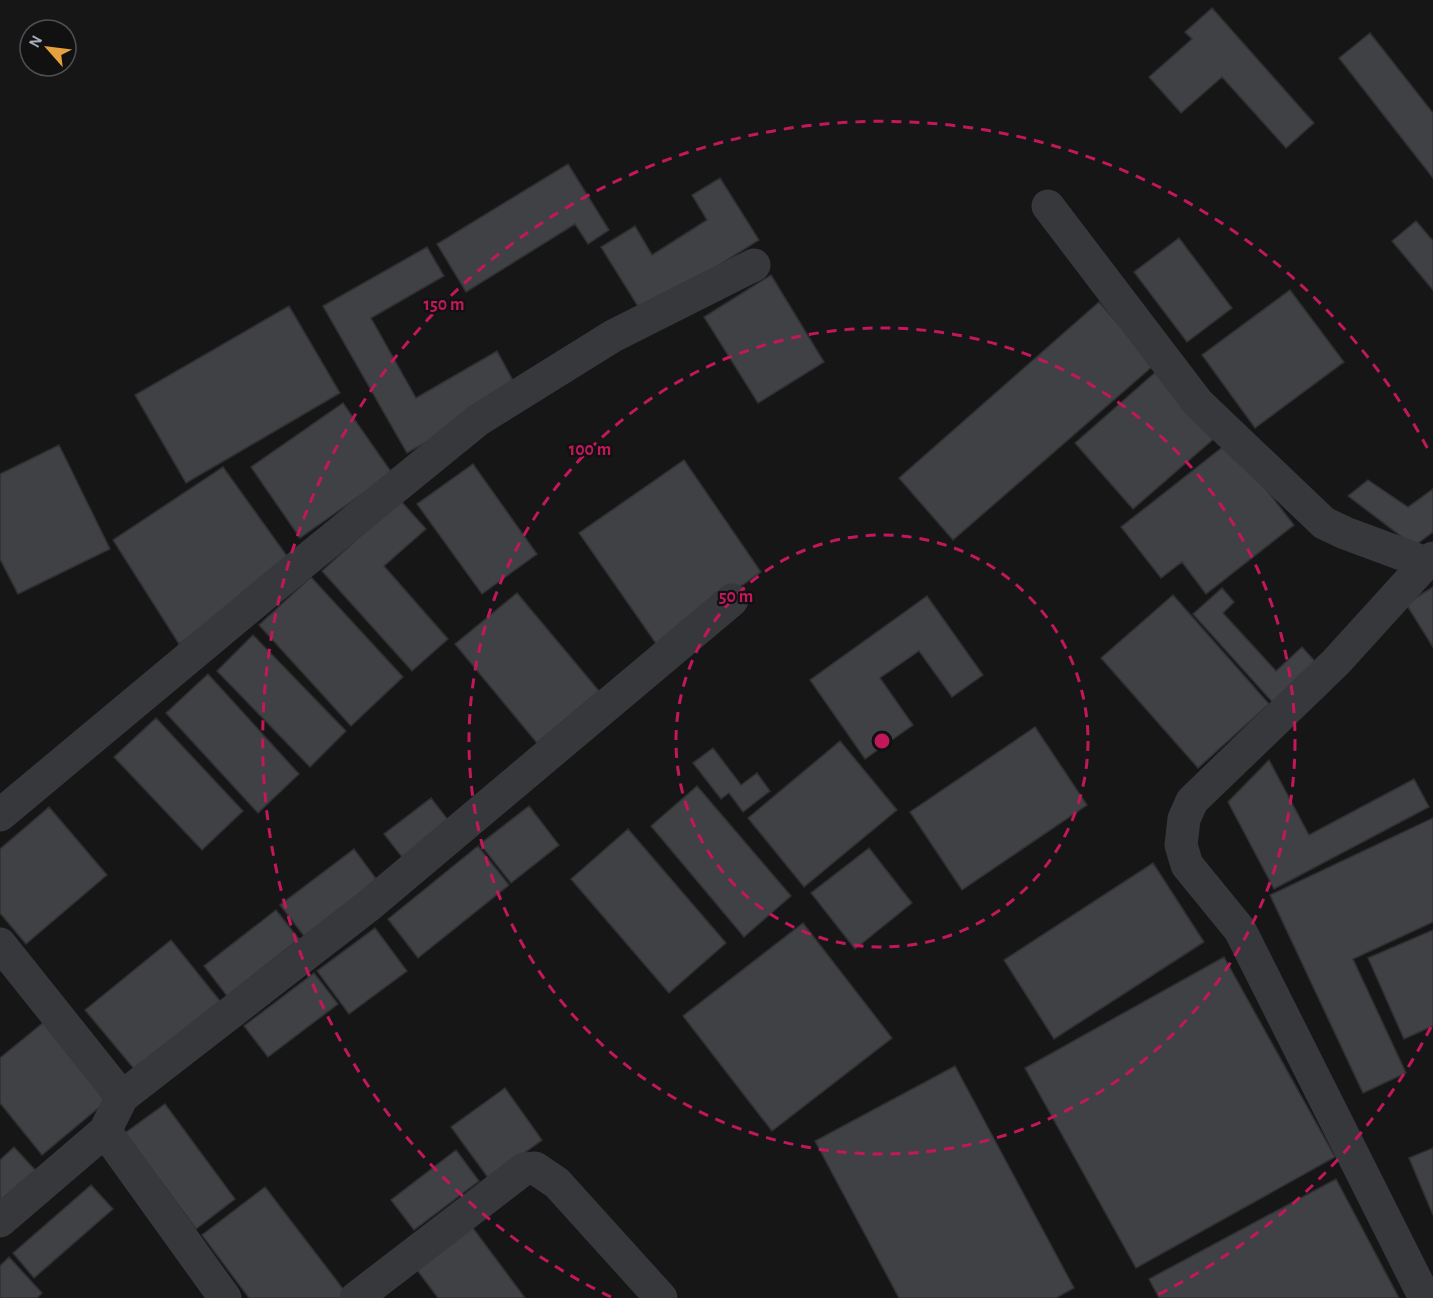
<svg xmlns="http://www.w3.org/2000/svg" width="1433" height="1298" font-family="'Alegreya Sans',sans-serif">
<rect width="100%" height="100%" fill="#161617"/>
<!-- building -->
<path fill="#404144" stroke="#303033" stroke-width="1.5" d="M 1212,8 L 1314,123 L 1286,148 L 1222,77 L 1181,113 L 1149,77 L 1192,39 L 1185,32 Z
M 1370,33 L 1433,113 L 1433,178 L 1339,58 Z
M 568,164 L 609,230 L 588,244 L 575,224 L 466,292 L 437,244 Z
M 720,178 L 759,240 L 642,313 L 601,247 L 635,226 L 652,255 L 707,220 L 692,195 Z
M 1416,221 L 1433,241 L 1433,290 L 1392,241 Z
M 1179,238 L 1232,308 L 1187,342 L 1134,272 Z
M 427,247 L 444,276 L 371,318 L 416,398 L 497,351 L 518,390 L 407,453 L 323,306 Z
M 771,275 L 824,362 L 758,403 L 704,317 Z
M 1290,290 L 1344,362 L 1255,428 L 1202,355 Z
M 1099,302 L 1154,365 L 953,540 L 899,478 Z
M 289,306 L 340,393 L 186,483 L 135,395 Z
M 1159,369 L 1217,436 L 1133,509 L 1075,443 Z
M 343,403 L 392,473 L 300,538 L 251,467 Z
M 1229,442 L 1294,525 L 1206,594 L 1182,562 L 1161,578 L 1121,527 Z
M 59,445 L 110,549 L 18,594 L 0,559 L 0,474 Z
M 684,460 L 761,572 L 657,645 L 579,533 Z
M 473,464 L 537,554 L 482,594 L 417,504 Z
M 223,467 L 292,563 L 179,644 L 113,540 Z
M 1368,480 L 1408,507 L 1433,489 L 1433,532 L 1414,546 L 1348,496 Z
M 400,500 L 426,529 L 384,566 L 448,639 L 412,671 L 322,571 Z
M 311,577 L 403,677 L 351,726 L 259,625 Z
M 1433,587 L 1433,647 L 1406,604 Z
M 1222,588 L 1234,602 L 1223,613 L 1276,671 L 1302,647 L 1320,667 L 1276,706 L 1193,614 Z
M 517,593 L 599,691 L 537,743 L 455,644 Z
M 1173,595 L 1269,704 L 1198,768 L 1101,658 Z
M 927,596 L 983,675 L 952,697 L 919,651 L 880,678 L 913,725 L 865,759 L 810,680 Z
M 253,635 L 346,731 L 310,767 L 217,671 Z
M 208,674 L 299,774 L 258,813 L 166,713 Z
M 156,718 L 243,811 L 202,850 L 114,757 Z
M 1035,727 L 1087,805 L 962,890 L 910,812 Z
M 840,741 L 897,810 L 804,887 L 748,818 Z
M 713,748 L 741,785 L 757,773 L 770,791 L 743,812 L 729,793 L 721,799 L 693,763 Z
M 1269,760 L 1309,835 L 1414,779 L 1429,807 L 1274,889 L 1228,802 Z
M 697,786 L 791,896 L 744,937 L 651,826 Z
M 431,798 L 449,821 L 402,857 L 384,834 Z
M 529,806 L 559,845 L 511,883 L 480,844 Z
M 49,807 L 107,875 L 26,944 L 0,913 L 0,849 Z
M 1433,818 L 1433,922 L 1353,959 L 1406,1073 L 1363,1093 L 1270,895 Z
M 628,829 L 726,943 L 669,993 L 571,879 Z
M 478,846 L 509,885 L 418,958 L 388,919 Z
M 869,848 L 912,903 L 855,949 L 811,893 Z
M 354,849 L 377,880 L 304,936 L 280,905 Z
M 1153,863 L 1204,942 L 1054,1039 L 1004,960 Z
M 276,910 L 299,939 L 227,996 L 204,966 Z
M 803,923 L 892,1038 L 772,1131 L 683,1016 Z
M 375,928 L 407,971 L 349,1014 L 317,971 Z
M 1433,930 L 1433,1026 L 1404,1039 L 1368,958 Z
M 171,940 L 220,1001 L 135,1070 L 85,1010 Z
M 1224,957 L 1335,1157 L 1136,1268 L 1025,1068 Z
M 314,973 L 338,1004 L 268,1057 L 244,1026 Z
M 44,1022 L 108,1100 L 42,1155 L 0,1103 L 0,1058 Z
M 955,1066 L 1074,1288 L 1056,1298 L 899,1298 L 815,1141 Z
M 505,1088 L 542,1140 L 489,1179 L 451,1127 Z
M 165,1104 L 235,1199 L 196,1229 L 125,1133 Z
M 14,1147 L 37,1172 L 0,1206 L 0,1160 Z
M 1433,1148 L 1433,1215 L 1409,1158 Z
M 456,1150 L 479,1181 L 414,1230 L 391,1200 Z
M 1336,1179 L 1399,1298 L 1159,1298 L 1149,1279 Z
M 91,1185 L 113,1209 L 34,1278 L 13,1253 Z
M 265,1187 L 347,1294 L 342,1298 L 249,1298 L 202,1235 Z
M 470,1224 L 525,1298 L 438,1298 L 414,1266 Z
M 9,1257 L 42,1293 L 37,1298 L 0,1298 L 0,1266 Z"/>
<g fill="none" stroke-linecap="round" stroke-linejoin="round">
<!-- minor -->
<path stroke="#37383c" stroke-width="33" d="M 1048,206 L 1198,403 L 1324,523 L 1345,533 L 1426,563
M 0,815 L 289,574 L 478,420 L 613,336 L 754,265
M 0,944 L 122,1097
M 105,1131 L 225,1298
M 0,1221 L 105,1131 L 122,1097 L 367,907 L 732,600
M 356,1298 L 524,1169 L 535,1168 L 557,1183 L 661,1298
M 1425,1298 L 1240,930 L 1187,865 L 1181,845 L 1184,819 L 1192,801 L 1336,662 L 1426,563 L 1433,558"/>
</g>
<!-- distance rings -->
<g fill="none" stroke="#c2185b" stroke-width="3" stroke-dasharray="10 8">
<circle cx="882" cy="741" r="206"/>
<circle cx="882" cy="741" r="413"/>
<path d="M1431 1027A619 619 0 0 1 1153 1297M611 1297A619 619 0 1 1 1431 455"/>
</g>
<circle cx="882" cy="741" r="9" fill="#c2185b" stroke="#111112" stroke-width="3"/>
<g font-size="18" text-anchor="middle" font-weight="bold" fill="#c2185b" stroke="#111112" stroke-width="4.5" stroke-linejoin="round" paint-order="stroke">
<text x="444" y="310">150 m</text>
<text x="590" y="455">100 m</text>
<text x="736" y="602">50 m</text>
</g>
<!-- north arrow -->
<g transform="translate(48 48) rotate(298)"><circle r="28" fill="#111112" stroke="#4d5054" stroke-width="1.5"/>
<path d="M0-4.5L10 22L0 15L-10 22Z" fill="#e7a03e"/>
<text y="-9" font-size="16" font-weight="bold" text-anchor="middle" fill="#a8aeb7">N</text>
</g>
</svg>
